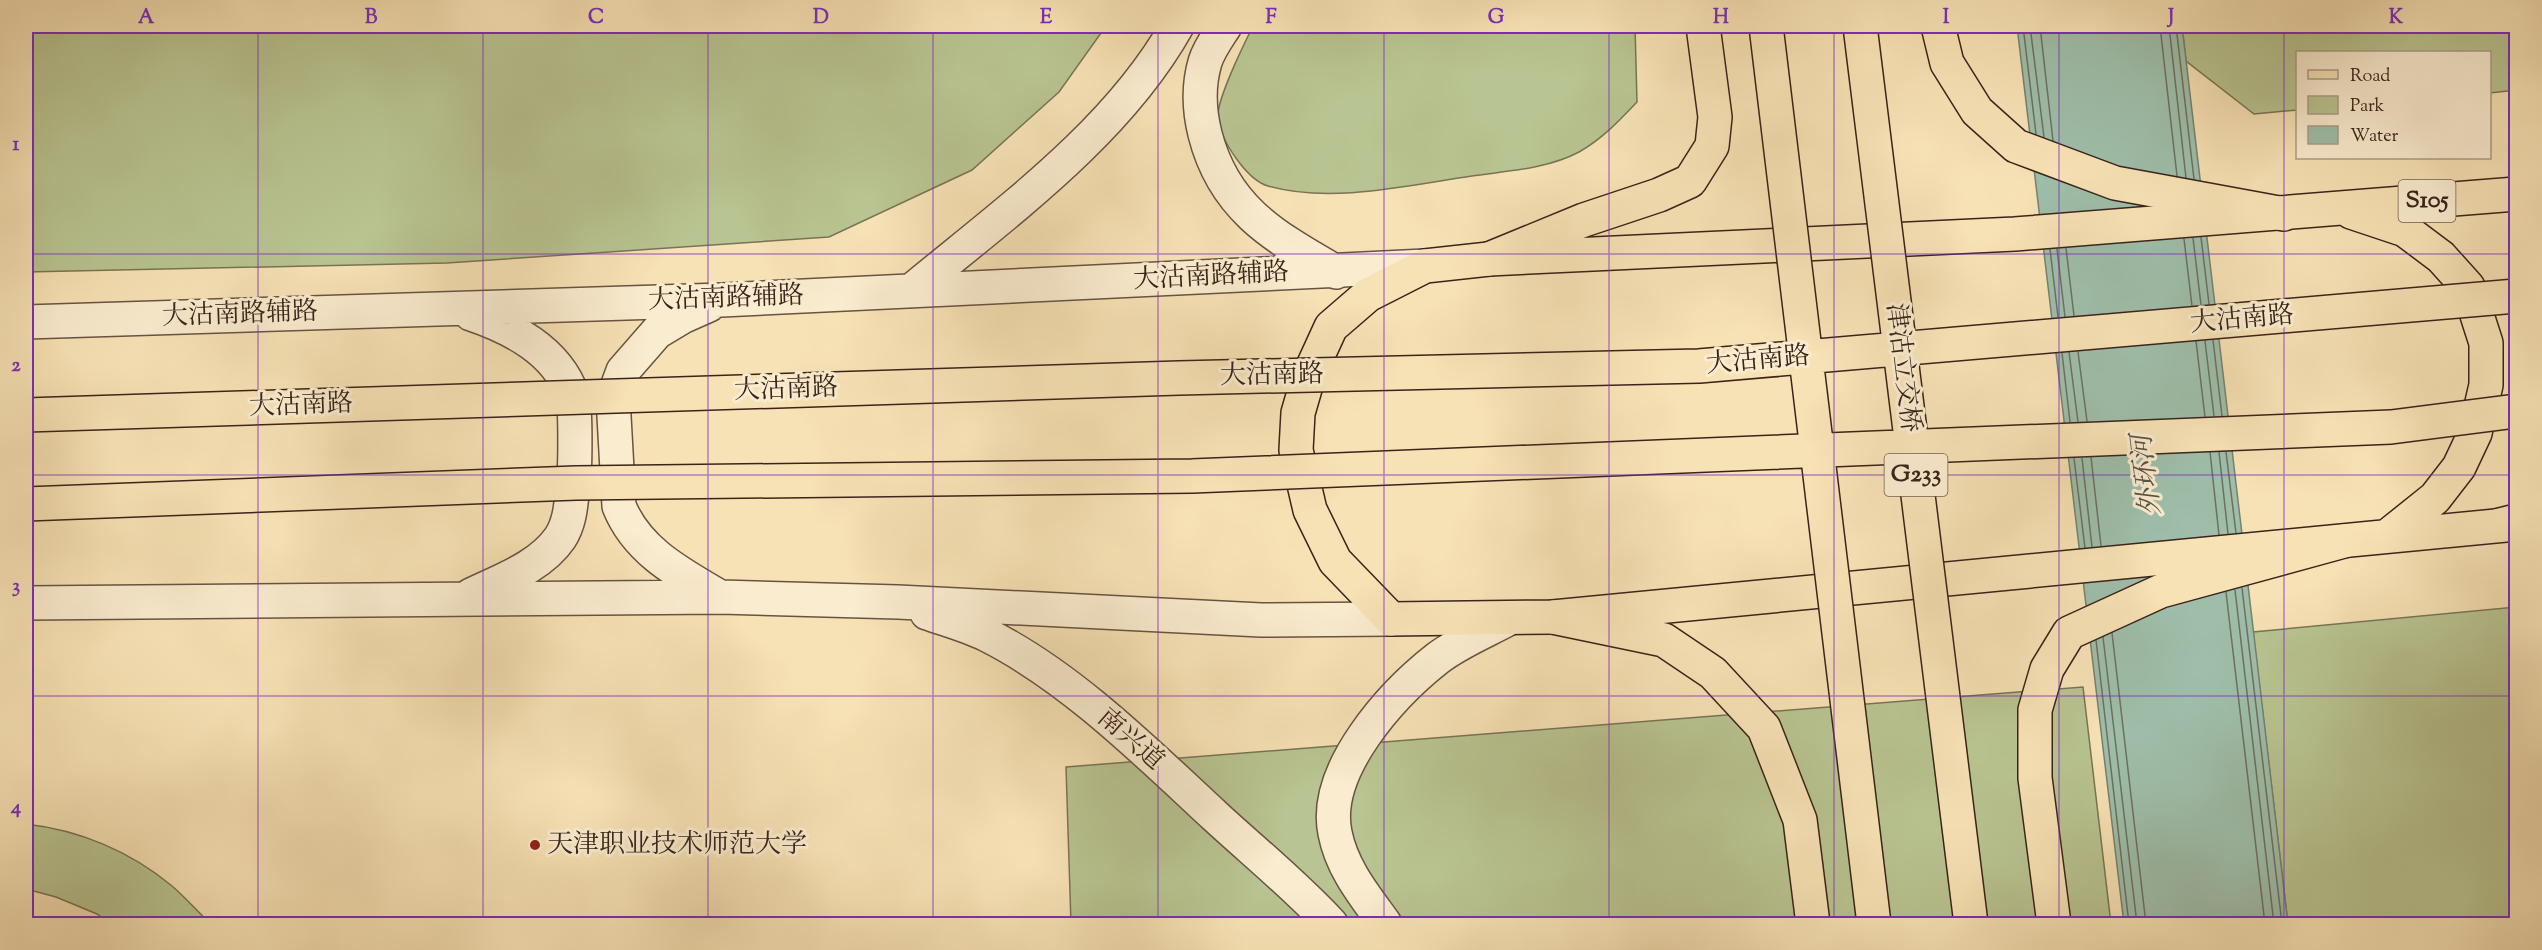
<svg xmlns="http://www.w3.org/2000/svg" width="2542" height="950" font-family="'Sorts Mill Goudy','Noto Serif SC',serif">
<rect width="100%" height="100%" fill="#f7e2b5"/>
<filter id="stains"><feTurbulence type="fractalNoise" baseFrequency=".00333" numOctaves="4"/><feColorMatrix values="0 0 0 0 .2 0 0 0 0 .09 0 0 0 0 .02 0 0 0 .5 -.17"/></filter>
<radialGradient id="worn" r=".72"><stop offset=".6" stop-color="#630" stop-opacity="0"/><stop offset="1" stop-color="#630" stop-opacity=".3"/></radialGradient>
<!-- green -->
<path fill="#b8c491" stroke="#787456" stroke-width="1.5" d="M 26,26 L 1106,26 L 1059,92 L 972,170 L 829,237 L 447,263 L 26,272 Z
M 1253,26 L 1635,26 L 1637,102 C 1619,121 1602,139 1579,152 C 1547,169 1507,171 1472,176 C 1410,185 1330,204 1268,186 C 1247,180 1221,141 1218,119 C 1215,103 1245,42 1253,26 Z
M 2182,26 L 2516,26 L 2516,90 L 2490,93 L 2490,52 L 2298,52 L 2297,110 L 2254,114 L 2186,61 Z
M 2516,607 L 2516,924 L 2288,924 L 2253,632 Z
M 2083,687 L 2111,924 L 1071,924 L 1066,767 Z
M 26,824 C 79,830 130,851 172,886 C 185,897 198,912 211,924 L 111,924 L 97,914 L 56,897 L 26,889 Z"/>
<!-- water -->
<path fill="#9ebeaa" stroke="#768071" stroke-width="1.5" d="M 2017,26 L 2182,26 L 2288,924 L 2124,924 Z"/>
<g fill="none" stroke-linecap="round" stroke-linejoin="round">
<!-- shore -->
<path stroke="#6c7062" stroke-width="1.5" d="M 2023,26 L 2036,134
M 2030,26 L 2044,137
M 2040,26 L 2053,141
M 2160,26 L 2177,176
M 2169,26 L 2186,178
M 2176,26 L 2194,179
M 2201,237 L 2209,304
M 2193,238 L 2201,305
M 2184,239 L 2192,306
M 2066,248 L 2074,316
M 2050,249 L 2058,317
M 2057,249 L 2065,317
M 2213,340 L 2222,416
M 2196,341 L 2205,417
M 2205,341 L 2214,416
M 2069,352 L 2078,422
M 2078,352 L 2087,421
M 2062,353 L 2070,422
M 2210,452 L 2219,535
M 2219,452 L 2228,534
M 2226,452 L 2236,533
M 2091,457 L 2101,546
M 2074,458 L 2085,548
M 2082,458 L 2092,547
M 2242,588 L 2282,924
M 2235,590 L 2274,924
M 2226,592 L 2265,924
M 2112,633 L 2146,924
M 2103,637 L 2137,924
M 2096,640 L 2129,924"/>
<defs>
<path id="tertiary" d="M 1225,26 C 1218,37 1209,49 1205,62 C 1198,86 1199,110 1205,134 C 1224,209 1274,236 1336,272
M 911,291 C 1005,213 1117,133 1177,26
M 709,305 L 682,317 L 657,332 L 623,371 L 613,398 L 619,506 C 637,551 679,573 720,597
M 471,314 C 512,328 556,350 572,394 C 576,405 575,462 574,476 C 571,497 572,520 560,538 C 540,567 502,580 471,595
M 26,322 L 722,300 L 1425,266
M 26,603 L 721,597 L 898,602 L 1261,620 L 1391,619
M 927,613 C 947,620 969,626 987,635 C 1071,677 1147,753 1215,816 C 1254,852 1295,885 1331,924
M 1385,924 C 1365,896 1342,869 1335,833 C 1322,770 1392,694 1438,658 C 1459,642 1486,631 1510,618"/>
<path id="primary" d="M 2516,194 L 2015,234 L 1489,259 L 1425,266 L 1368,295 L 1331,327 L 1309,375 L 1298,413 L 1296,450 L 1310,510 L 1335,561 L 1391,619 L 1553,617 L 2516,524
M 2351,212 L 2405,230 L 2441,257 L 2468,287 L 2486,343 L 2486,385 L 2475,433 L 2459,467 L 2435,498 L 2390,534"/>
<path id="trunk" d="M 1938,26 L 1947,63 L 1977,111 L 2016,146 L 2115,183 L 2284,214
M 1489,259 L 1584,220 L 1659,195 L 1690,181 L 1712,146 L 1715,117 L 1703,26
M 2500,525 L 2516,521
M 1553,617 L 1664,640 L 1713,673 L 1764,728 L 1800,820 L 1813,924
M 2054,924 L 2035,778 L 2035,710 L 2047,669 L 2069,633 L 2161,591 L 2344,541"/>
</defs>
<!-- tertiary casing -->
<use href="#tertiary" stroke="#685342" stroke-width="36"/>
<!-- primary casing -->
<use href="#primary" stroke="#39231b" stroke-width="36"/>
<!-- trunk casing -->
<use href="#trunk" stroke="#39231b" stroke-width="36"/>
<!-- tertiary -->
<use href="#tertiary" stroke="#faeccf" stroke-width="33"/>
<!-- primary -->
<use href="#primary" stroke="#f7e2b5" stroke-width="33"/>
<!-- trunk -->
<use href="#trunk" stroke="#f7e2b5" stroke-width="33"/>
<defs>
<path id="trunk-bridge" d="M 1766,26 L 1874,924
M 1860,26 L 1971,924
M 26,415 L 1179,378 L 1699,366 L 2516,296
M 26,504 L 576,483 L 1192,476 L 2391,427 L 2516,411"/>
</defs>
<!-- trunk-bridge casing -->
<use href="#trunk-bridge" stroke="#39231b" stroke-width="36" stroke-linecap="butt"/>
<!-- trunk-bridge -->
<use href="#trunk-bridge" stroke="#f7e2b5" stroke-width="33"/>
</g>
<!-- grid -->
<path fill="none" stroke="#7b2cbf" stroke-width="1.5" stroke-opacity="0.55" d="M 258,26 L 258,924M 483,26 L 483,924M 708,26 L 708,924M 933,26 L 933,924M 1158,26 L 1158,924M 1384,26 L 1384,924M 1609,26 L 1609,924M 1834,26 L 1834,924M 2059,26 L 2059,924M 2284,26 L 2284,924M 26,254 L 2516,254M 26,475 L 2516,475M 26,696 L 2516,696"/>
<!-- markers -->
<circle fill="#8f2418" stroke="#faeccf" stroke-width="2" cx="535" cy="845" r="6"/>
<g text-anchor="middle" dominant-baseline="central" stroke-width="6" stroke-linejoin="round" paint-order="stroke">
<!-- shield labels -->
<g fill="#faeccf" stroke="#735f51" stroke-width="1.5">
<rect x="2398.5" y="180" width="57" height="42" rx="4.5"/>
<rect x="1884.5" y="454" width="63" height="42" rx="4.5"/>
</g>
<g font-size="24" font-weight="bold" fill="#39231b">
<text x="2427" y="201">S105</text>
<text x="1916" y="475">G233</text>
</g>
<!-- street labels -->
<g font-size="26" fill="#39231b" stroke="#faeccf">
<text transform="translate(1211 277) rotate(-3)">大沽南路辅路</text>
<text transform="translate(726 299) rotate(-2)">大沽南路辅路</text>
<text transform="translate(240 315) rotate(-2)">大沽南路辅路</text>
<text transform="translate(2242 320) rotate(-5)">大沽南路</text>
<text transform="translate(1758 361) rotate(-5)">大沽南路</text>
<text transform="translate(1902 368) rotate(83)">津沽立交桥</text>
<text transform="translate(1272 376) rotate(-1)">大沽南路</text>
<text transform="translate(786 390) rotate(-2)">大沽南路</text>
<text transform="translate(301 406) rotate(-2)">大沽南路</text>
<text transform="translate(1130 740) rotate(41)">南兴道</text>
</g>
<!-- poi labels -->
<g font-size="26" fill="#39231b" stroke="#faeccf" text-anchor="start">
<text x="547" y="845">天津职业技术师范大学</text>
</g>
<!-- water labels -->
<g font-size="27" font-style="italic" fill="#575246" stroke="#faeccf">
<text transform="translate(2148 475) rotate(-97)">外环河</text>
</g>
</g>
<!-- margin -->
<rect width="2542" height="950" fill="none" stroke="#f7e2b5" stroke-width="66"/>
<!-- legend -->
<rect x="2296" y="51" width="195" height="108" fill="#faeccf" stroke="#ad9c87" stroke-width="1.5"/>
<rect x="2308" y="70" width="30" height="9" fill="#f7e2b5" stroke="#ad9c87" stroke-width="1.5"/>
<text x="2350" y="81" font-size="18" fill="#39231b">Road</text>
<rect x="2308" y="96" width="30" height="18" fill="#b8c491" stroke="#ad9c87" stroke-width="1.5"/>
<text x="2350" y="111" font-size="18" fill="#39231b">Park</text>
<rect x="2308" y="126" width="30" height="18" fill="#9ebeaa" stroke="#ad9c87" stroke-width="1.5"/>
<text x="2350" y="141" font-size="18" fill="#39231b">Water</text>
<rect x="33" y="33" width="2476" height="884" fill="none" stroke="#7b2cbf" stroke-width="2"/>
<g font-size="20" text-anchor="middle" font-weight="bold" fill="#7b2cbf">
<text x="146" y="23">A</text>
<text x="371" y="23">B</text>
<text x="596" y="23">C</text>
<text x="821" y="23">D</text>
<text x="1046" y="23">E</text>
<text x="1271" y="23">F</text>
<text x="1496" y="23">G</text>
<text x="1721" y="23">H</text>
<text x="1946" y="23">I</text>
<text x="2171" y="23">J</text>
<text x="2396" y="23">K</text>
<text x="16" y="150">1</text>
<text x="16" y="371">2</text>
<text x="16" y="592">3</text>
<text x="16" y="813">4</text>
</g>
<rect width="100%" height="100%" filter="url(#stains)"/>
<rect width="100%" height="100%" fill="url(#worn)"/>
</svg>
